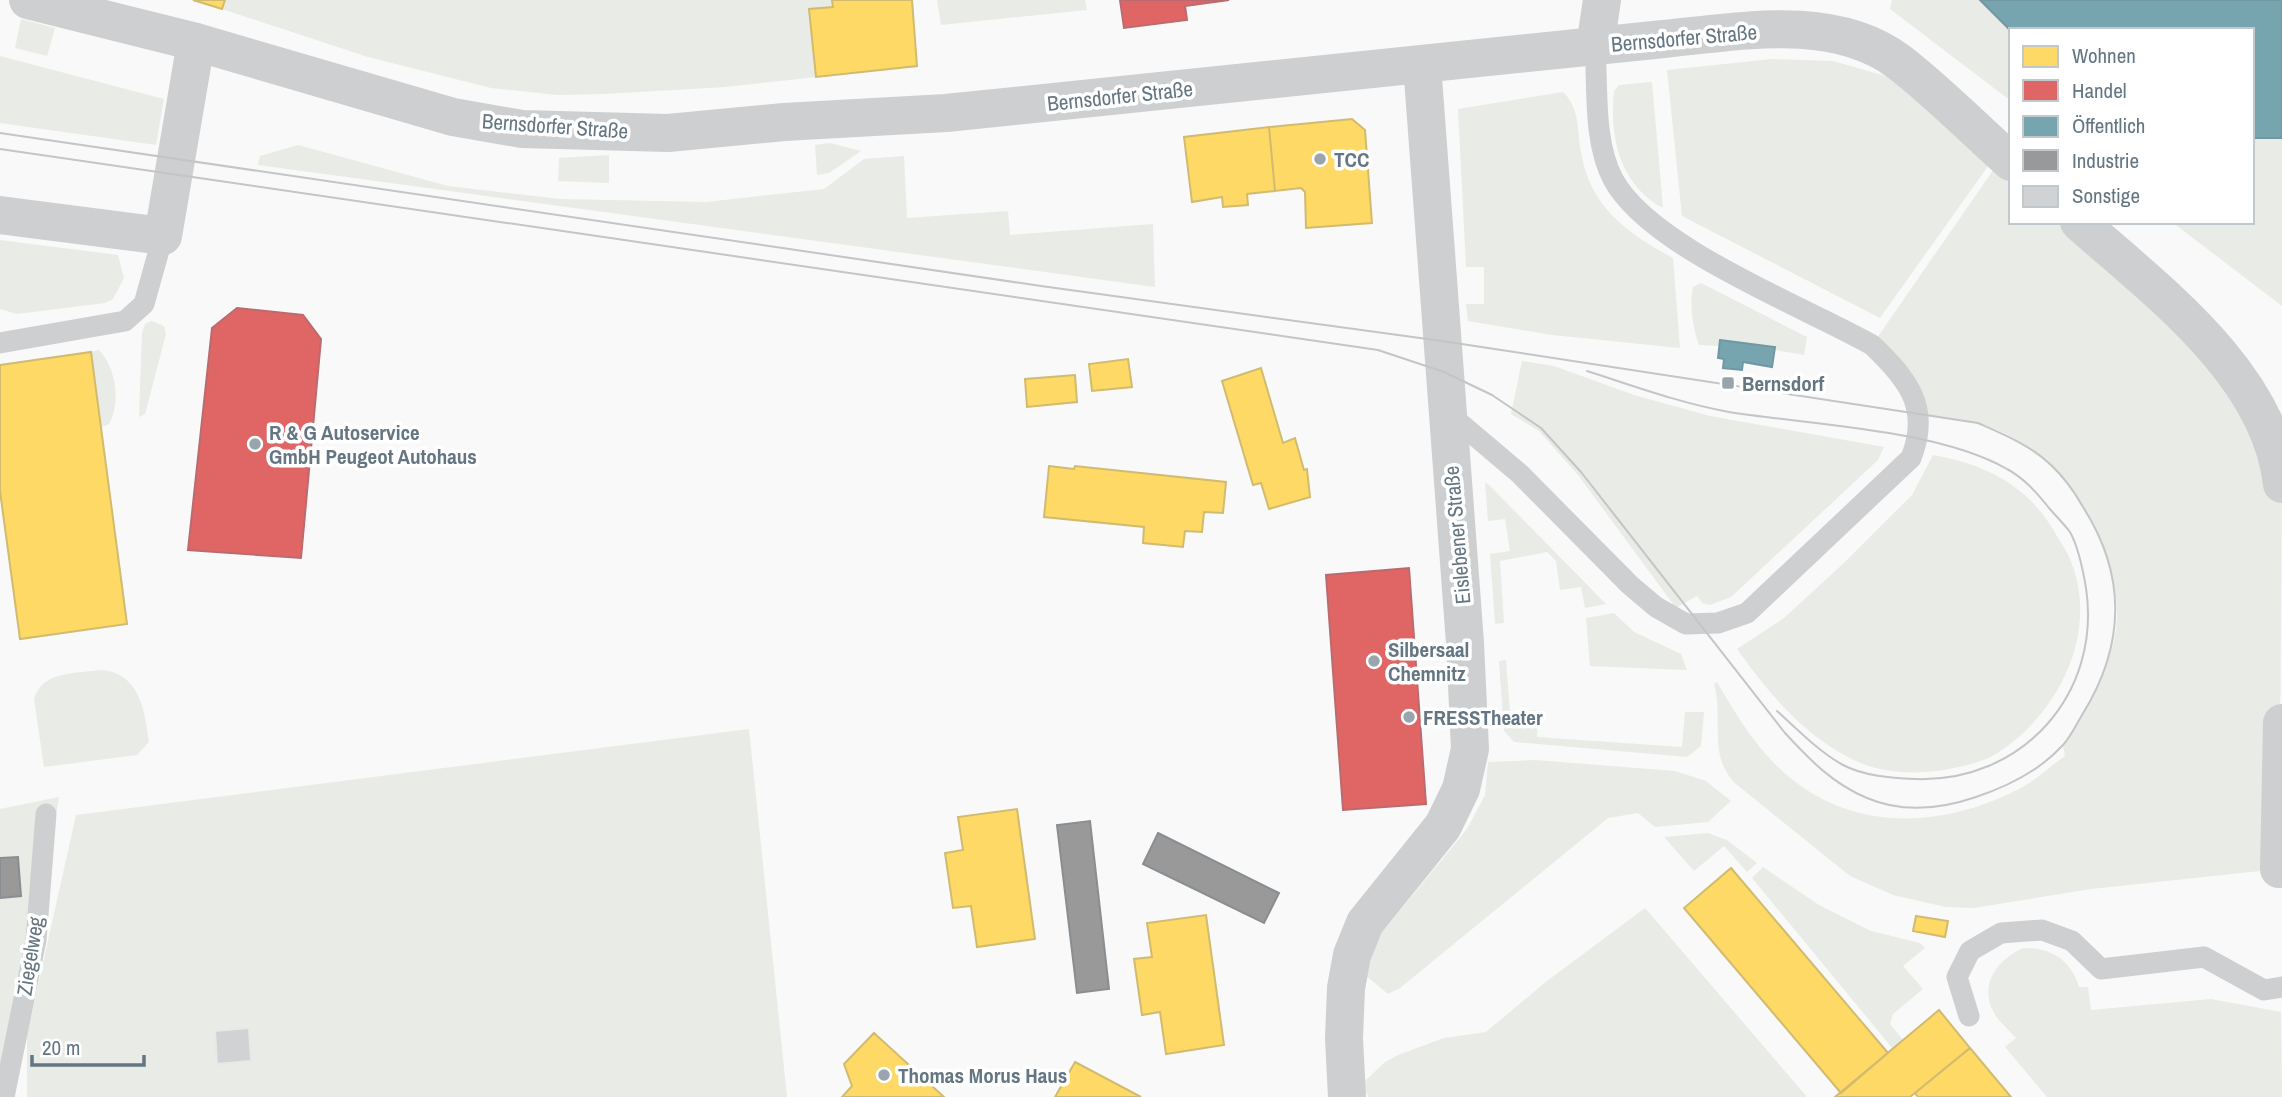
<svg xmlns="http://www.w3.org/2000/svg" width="2282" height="1097" font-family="'Archivo Narrow',sans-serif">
<rect width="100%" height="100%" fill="#f9f9f9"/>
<!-- green -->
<path fill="#e8ebe6" d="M 225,0 L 832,0 L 833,7 L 809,10 L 816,77 L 725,87 L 604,94 L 557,95 L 491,88 L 368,57 L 222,9 Z
M 937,0 L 1085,0 L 1087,10 L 941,25 Z
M 1892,0 L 2282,0 L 2282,306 L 2172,222 L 2252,222 L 2252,30 L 2011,30 L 2011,101 L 1890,9 Z
M 21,19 L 55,28 L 47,56 L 15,48 Z
M 0,56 L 164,99 L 156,145 L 0,123 Z
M 1772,59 L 1833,61 L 1893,78 L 1991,162 L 1880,318 L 1682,216 L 1667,70 Z
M 1652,82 L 1663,208 C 1620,185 1609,137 1614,91 L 1619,85 Z
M 1563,92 C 1580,108 1577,131 1581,153 C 1591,208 1627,233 1673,258 L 1680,348 L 1552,335 L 1468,321 L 1466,304 L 1484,304 L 1484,267 L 1466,267 L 1458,109 Z
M 830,143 L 861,151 L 829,173 L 817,175 L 815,145 Z
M 298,145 L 448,186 L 561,199 L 706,202 L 824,189 L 864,159 L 904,156 L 907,218 L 1008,211 L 1010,235 L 1153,224 L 1155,287 L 258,165 L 260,156 Z
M 609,155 L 609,183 L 558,181 L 559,158 Z
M 2003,156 L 2011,162 L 2011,222 L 2079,222 L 2197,329 L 2282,484 L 2279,869 L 2091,889 L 1974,908 L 1946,907 L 1893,895 L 1850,876 L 1736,784 C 1707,756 1724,719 1714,684 L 1717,682 C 1734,711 1751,740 1775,764 C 1842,832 1936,831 2017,790 C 2034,782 2049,767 2065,756 L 2063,746 C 2084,712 2104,680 2114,641 C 2121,611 2115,579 2105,551 C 2082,492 2041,442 1978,423 C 1960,418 1938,418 1919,415 L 1872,345 Z
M 0,240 L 118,255 L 124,278 L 113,299 L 105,303 L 17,314 L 0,309 Z
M 1701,283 L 1807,337 L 1804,355 L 1775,350 L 1775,347 L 1720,340 L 1719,346 L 1699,345 C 1693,328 1689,304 1693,287 Z
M 151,321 L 164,326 L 166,334 L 145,414 L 139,417 L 142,333 L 145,324 Z
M 99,350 C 116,367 121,403 109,424 L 102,427 L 91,352 Z
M 1522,361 L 1554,366 L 1634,395 L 1710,416 L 1884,447 L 1878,460 L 1731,597 L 1710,605 L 1702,603 L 1697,596 L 1676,608 L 1578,475 L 1539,431 L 1511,414 Z
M 1933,455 C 1985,464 2027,485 2054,531 C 2059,540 2066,549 2070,559 C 2100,630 2060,712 1999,752 C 1983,763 1962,766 1944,770 C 1911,775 1875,773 1846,756 C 1800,731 1766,690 1737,649 L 1784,618 L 1844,563 L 1912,495 Z
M 1485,482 L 1490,486 L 1606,604 L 1585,608 L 1581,587 L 1560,590 L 1556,561 L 1547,552 L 1500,561 L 1504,623 L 1495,624 L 1490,554 L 1510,551 L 1505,519 L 1488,521 Z
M 1614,613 L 1634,632 L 1681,654 L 1687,670 L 1590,666 L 1586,618 Z
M 1506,660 L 1510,712 L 1538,710 L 1537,737 L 1682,747 L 1685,712 L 1704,712 L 1701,746 L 1687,757 L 1514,742 L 1504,731 L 1499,661 Z
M 99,670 C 139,671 145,710 149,742 L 137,755 L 44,767 L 34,699 C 42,671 74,674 99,670 Z
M 749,729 L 787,1097 L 27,1097 L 27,1035 L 76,815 Z
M 1535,760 L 1675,771 L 1706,781 L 1731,801 L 1708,822 L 1655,827 L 1638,813 L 1608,818 L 1400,988 L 1388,994 L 1365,975 L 1371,946 L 1467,829 L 1485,795 L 1488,762 Z
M 59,797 L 36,940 L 0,1097 L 0,809 Z
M 1708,833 L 1727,840 L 1757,863 L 1747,872 L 1724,846 L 1694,871 L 1664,837 Z
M 1763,867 L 1819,905 L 1871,931 L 1920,943 L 1925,948 L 1903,966 L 1923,989 L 1893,1014 L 1890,1024 L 1903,1040 L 1893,1049 L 1752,878 Z
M 1645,908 L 1807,1097 L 1368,1097 L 1367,1093 L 1362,1093 L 1361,1085 L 1385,1062 L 1398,1055 L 1444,1038 L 1486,1032 L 1547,981 Z
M 2024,948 C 2051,948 2071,960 2079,987 L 2088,987 L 2091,1010 L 2211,999 L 2281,1012 L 2282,1097 L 2047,1097 L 2005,1047 L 2016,1038 C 2009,1030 1999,1022 1994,1013 C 1978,985 1998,958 2024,948 Z"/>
<!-- homes -->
<path fill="#ffd966" stroke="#d1bb6f" stroke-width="2" d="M 193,0 L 225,0 L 222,9 Z
M 832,0 L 912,0 L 917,66 L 816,77 L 809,9 L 833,7 Z
M 1352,119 L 1365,130 L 1372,223 L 1306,228 L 1305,192 L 1301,188 L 1275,191 L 1269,127 Z
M 1269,127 L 1275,191 L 1247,194 L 1248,205 L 1223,207 L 1222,197 L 1192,202 L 1184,137 Z
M 91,352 L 127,624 L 20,639 L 0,491 L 0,365 Z
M 1128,359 L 1132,387 L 1092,391 L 1089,364 Z
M 1261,368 L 1283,443 L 1295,438 L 1304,470 L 1307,469 L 1310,497 L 1269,509 L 1261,483 L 1253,485 L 1222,381 Z
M 1075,375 L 1077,402 L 1027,407 L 1025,379 Z
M 1049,466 L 1074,469 L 1075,466 L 1226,482 L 1223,513 L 1204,512 L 1202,532 L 1185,531 L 1183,547 L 1143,543 L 1144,527 L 1044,517 Z
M 1017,809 L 1035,939 L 977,947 L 971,906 L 953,908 L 945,853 L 963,850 L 958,817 Z
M 1731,868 L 1888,1053 L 1841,1093 L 1684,908 Z
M 1206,915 L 1224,1045 L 1166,1054 L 1160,1012 L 1142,1015 L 1134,959 L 1152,957 L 1147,923 Z
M 1916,916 L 1948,921 L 1945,937 L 1913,931 Z
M 1939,1010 L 1970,1048 L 1910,1097 L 1835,1097 Z
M 874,1033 L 944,1097 L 842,1097 L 852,1086 L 844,1064 Z
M 1970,1048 L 2011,1097 L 1918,1097 L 1915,1093 Z
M 1075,1062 L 1141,1097 L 1055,1097 Z"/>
<!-- shops -->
<path fill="#e06666" stroke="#bb6b6f" stroke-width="2" d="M 1120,0 L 1229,0 L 1185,6 L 1187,20 L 1124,28 Z
M 237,308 L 303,315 L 321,339 L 301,558 L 188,550 L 212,328 Z
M 1409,568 L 1426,804 L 1343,810 L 1326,575 Z"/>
<!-- public -->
<path fill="#76a5af" stroke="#7197a2" stroke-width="2" d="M 1980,0 L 2282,0 L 2282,138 L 2252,138 L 2252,30 L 2011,31 Z
M 1720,340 L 1775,347 L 1772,367 L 1743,362 L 1742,370 L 1723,368 L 1724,359 L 1718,358 Z"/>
<!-- industry -->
<path fill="#999" stroke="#898e92" stroke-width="2" d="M 1090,821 L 1109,989 L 1077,993 L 1057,825 Z
M 1158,833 L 1279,893 L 1264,923 L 1143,864 Z
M 18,857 L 21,896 L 0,898 L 0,858 Z"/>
<!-- building -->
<path fill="#d0d2d3" stroke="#e8e8e8" stroke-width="2" d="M 249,1028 L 251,1061 L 217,1064 L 215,1031 Z"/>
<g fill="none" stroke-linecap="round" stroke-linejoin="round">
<!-- service -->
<path stroke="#cecfd0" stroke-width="21" d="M 0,343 L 125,321 L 144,304 L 163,236
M 1448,413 L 1520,474 L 1630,585 L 1656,607 L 1686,624 L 1718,623 L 1747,613 L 1911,458 C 1931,408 1908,379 1872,345 C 1803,306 1649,247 1613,179 C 1593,141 1598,88 1595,47
M 1969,1016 L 1957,977 L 1970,951 L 2001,933 L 2042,930 L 2072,941 L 2101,969 L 2204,957 L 2264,990 L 2282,987
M 4,1097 L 36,940 L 46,814"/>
<!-- minor -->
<path stroke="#cecfd0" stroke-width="38" d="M 0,215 L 163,236 L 196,42
M 1347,1097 L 1344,1038 L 1346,988 L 1352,955 L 1365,923 L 1443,826 L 1461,789 L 1470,749 L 1465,643 L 1422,64"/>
<!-- tertiary -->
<path stroke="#cecfd0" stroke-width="38" d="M 28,0 L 196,42 L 453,117 L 522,129 L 668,133 L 784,122 L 946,113 L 1654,40 C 1733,33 1831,11 1899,62 C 1938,92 1974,129 2011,162
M 1595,47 L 1602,0
M 2079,222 C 2157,291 2270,374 2282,484
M 2279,869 L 2282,723"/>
<!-- tram -->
<path stroke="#c3c5c6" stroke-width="2" d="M 0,133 L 1041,286 L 1442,341 L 1978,423 C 2003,434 2030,445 2051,465 C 2064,477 2074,491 2083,507 C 2127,576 2125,646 2082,715 C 2076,725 2070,738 2062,746 C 2040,770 2006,787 1976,797 C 1941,809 1902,813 1867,798 C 1833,784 1810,760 1785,733 L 1581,472 L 1541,428 L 1492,395 L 1444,372 L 1378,350 L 0,149
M 1587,371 C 1634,386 1680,403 1729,412 C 1811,425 1937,429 2007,469 C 2024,478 2037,493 2049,508 C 2056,516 2064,524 2070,532 C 2079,548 2083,570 2086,588 C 2102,694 2022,783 1915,779 C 1891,778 1864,776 1843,765 C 1819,752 1797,729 1777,711"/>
</g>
<!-- markers -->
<g fill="#99a4ac" stroke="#fff" stroke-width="2.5">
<circle cx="1320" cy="159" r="7"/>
<rect x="1721" y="376" width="14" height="14" rx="3.5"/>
<circle cx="255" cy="444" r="7"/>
<circle cx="1374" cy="661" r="7"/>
<circle cx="1409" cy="717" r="7"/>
<circle cx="884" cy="1075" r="7"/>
</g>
<g text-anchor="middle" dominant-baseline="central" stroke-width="7" stroke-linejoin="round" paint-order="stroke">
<!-- street labels -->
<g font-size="21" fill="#657683" stroke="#fff">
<text transform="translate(1684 38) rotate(-5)">Bernsdorfer Straße</text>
<text transform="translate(1120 96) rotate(-6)">Bernsdorfer Straße</text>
<text transform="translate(555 126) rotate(4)">Bernsdorfer Straße</text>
<text transform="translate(1457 535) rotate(-95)">Eislebener Straße</text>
<text transform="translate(30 956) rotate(-81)">Ziegelweg</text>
</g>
<!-- poi labels -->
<g font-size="21" font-weight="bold" fill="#657683" stroke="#fff" text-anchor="start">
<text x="1334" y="159">TCC</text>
<text x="1742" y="383">Bernsdorf</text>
<text x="269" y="432">R &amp; G Autoservice<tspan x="269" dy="24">GmbH Peugeot Autohaus</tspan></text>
<text x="1388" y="649">Silbersaal<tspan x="1388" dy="24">Chemnitz</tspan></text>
<text x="1423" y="717">FRESSTheater</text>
<text x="898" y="1075">Thomas Morus Haus</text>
</g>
</g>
<!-- legend -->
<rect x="2009" y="28" width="245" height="196" fill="#ffffff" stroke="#c1c8cd" stroke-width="2"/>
<rect x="2023" y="46" width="35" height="21" fill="#ffd966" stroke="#c1c8cd" stroke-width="2"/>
<text x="2072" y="63" font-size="21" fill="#657683">Wohnen</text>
<rect x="2023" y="80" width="35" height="21" fill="#e06666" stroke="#c1c8cd" stroke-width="2"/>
<text x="2072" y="98" font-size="21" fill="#657683">Handel</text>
<rect x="2023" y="116" width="35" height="21" fill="#76a5af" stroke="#c1c8cd" stroke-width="2"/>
<text x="2072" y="133" font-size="21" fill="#657683">Öffentlich</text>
<rect x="2023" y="150" width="35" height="21" fill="#999999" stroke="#c1c8cd" stroke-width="2"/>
<text x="2072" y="168" font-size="21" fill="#657683">Industrie</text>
<rect x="2023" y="186" width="35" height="21" fill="#d0d2d3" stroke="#c1c8cd" stroke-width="2"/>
<text x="2072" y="203" font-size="21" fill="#657683">Sonstige</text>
<!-- scale -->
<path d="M32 1055v10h112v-10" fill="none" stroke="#657683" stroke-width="3.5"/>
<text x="42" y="1055" font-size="21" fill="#657683" stroke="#ffffff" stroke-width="5" paint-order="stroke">20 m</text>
</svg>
